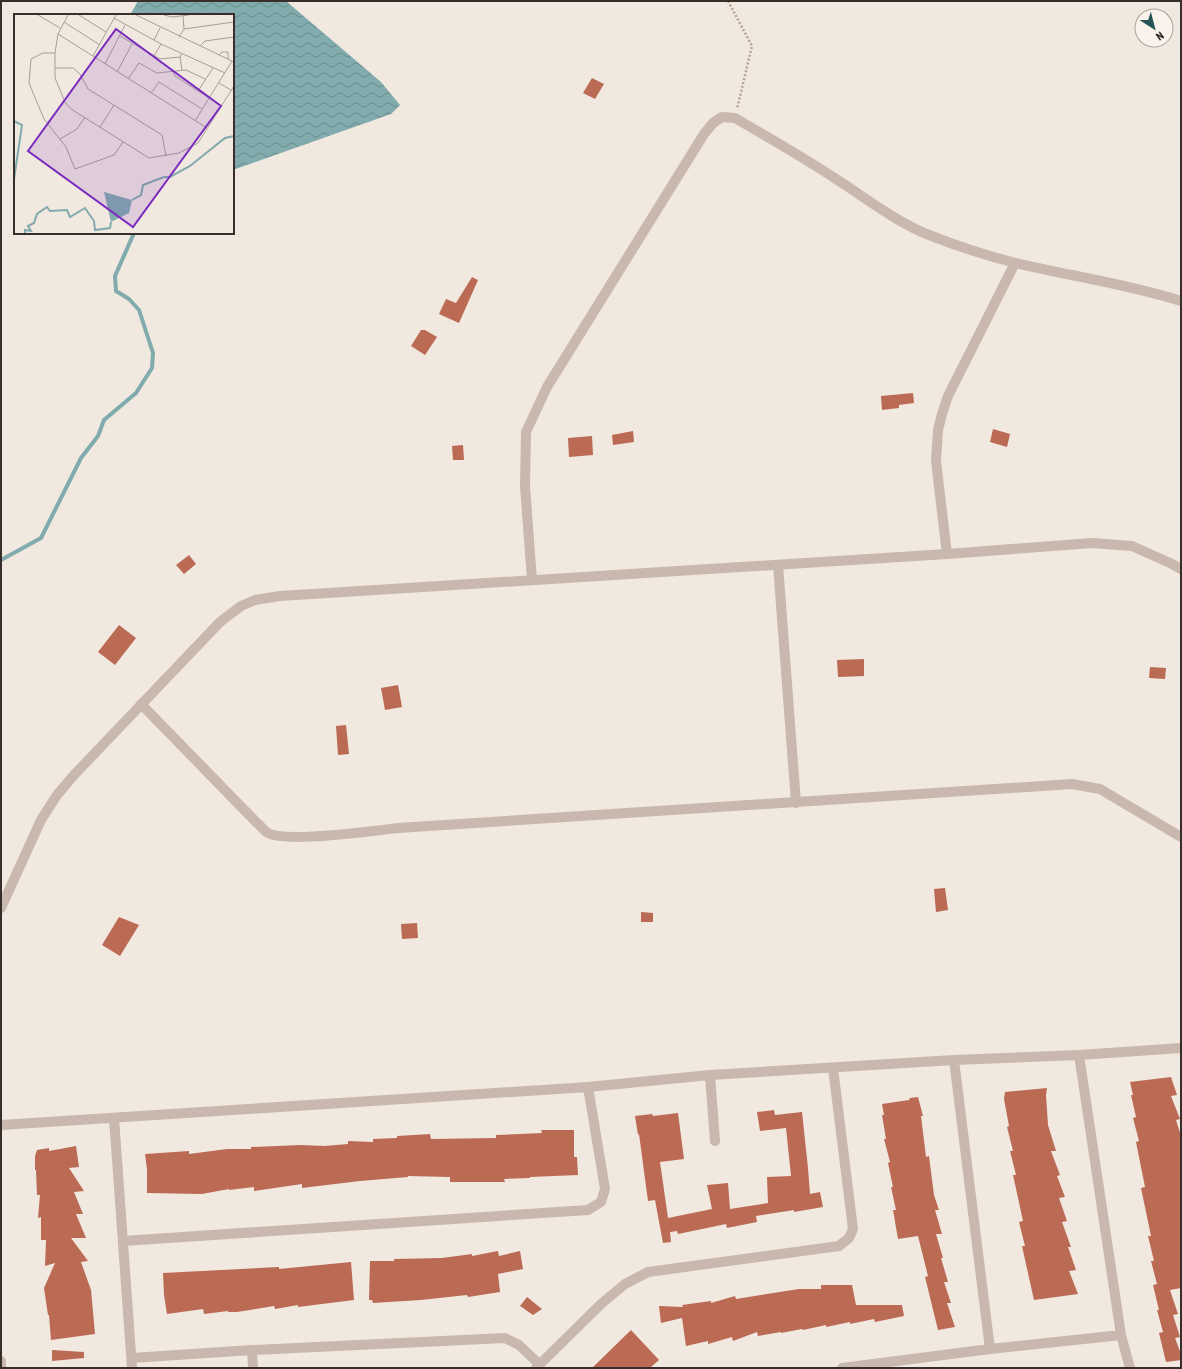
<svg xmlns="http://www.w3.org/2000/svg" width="1182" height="1369" font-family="'Asap Condensed',sans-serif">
<defs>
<pattern id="water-waves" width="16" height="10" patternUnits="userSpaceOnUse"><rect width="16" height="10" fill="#81abac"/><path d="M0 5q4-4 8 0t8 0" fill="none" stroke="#6a8c8c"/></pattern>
</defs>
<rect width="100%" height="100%" fill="#f1e8e0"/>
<!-- water -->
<path fill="url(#water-waves)" d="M 138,1 L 286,1 L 381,82 L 400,105 L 391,114 L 233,170 L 233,15 L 130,15 Z"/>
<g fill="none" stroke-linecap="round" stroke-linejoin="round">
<!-- stream -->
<path stroke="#81abac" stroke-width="4" d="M 1,560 L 41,538 L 81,458 L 98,436 L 104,420 L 136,393 L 152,368 L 153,353 L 139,310 L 129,299 L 116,291 L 115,276 L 134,233"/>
</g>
<!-- building -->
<path fill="#bb6a54" d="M 592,78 L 604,84 L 595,99 L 583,93 Z
M 472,277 L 478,280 L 459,323 L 439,314 L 446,299 L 456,303 Z
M 421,330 L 425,330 L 437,337 L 425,355 L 411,346 Z
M 913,393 L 914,403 L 899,405 L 899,408 L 882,410 L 881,396 Z
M 993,429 L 1010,434 L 1007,447 L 990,442 Z
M 633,431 L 634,442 L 613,445 L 612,435 Z
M 592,436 L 593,455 L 569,457 L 568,438 Z
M 463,445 L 464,460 L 453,460 L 452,446 Z
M 189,555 L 196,564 L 184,574 L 176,565 Z
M 119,625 L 136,638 L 115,665 L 98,652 Z
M 864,659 L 864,676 L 838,677 L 837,660 Z
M 1150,667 L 1166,668 L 1165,679 L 1149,678 Z
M 398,685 L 402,707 L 385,710 L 381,688 Z
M 346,725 L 349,754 L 338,755 L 336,726 Z
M 945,888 L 948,910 L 936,912 L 934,889 Z
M 641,912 L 653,913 L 653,922 L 641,922 Z
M 119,917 L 139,925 L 120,956 L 102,945 Z
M 417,923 L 418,938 L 402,939 L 401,924 Z
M 1171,1077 L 1177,1095 L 1171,1096 L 1180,1119 L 1176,1120 L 1181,1136 L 1181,1288 L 1170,1290 L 1178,1314 L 1173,1315 L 1180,1337 L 1175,1338 L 1181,1354 L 1181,1360 L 1166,1362 L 1159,1333 L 1163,1332 L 1157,1310 L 1159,1310 L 1153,1285 L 1157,1284 L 1151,1261 L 1154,1261 L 1148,1236 L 1151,1236 L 1141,1188 L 1145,1187 L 1136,1142 L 1139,1141 L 1133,1118 L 1136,1117 L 1131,1095 L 1133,1095 L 1130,1082 Z
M 1047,1088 L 1046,1095 L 1048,1125 L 1056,1151 L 1051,1151 L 1060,1175 L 1057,1176 L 1065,1197 L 1059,1198 L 1067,1221 L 1062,1222 L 1071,1247 L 1068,1247 L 1076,1270 L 1069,1271 L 1078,1294 L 1034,1300 L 1022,1246 L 1025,1246 L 1019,1222 L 1023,1221 L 1013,1175 L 1016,1175 L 1010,1151 L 1013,1151 L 1007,1127 L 1009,1126 L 1004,1099 L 1005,1092 Z
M 918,1097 L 923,1116 L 921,1116 L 926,1157 L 929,1156 L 934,1195 L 939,1210 L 935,1210 L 942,1234 L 936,1234 L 943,1258 L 941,1258 L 948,1282 L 944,1282 L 951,1303 L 947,1303 L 955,1327 L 938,1330 L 925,1277 L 928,1276 L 918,1236 L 898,1239 L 893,1210 L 896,1210 L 891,1187 L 893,1187 L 888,1163 L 890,1162 L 884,1139 L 886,1139 L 882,1115 L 884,1115 L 882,1104 L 909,1100 L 910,1098 Z
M 774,1110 L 775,1115 L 802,1112 L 808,1168 L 810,1194 L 820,1192 L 823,1207 L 794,1212 L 794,1210 L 756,1216 L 757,1222 L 727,1228 L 726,1224 L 678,1234 L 677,1231 L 670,1232 L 671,1242 L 663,1243 L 655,1200 L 648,1201 L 639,1134 L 638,1135 L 635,1116 L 652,1114 L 653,1116 L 678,1113 L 684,1159 L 660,1162 L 668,1218 L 712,1209 L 707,1185 L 728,1183 L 730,1209 L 768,1203 L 767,1177 L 791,1176 L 786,1128 L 760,1131 L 757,1112 Z
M 541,1130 L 574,1130 L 574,1157 L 577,1157 L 578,1175 L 530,1177 L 530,1178 L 504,1179 L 505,1182 L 450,1182 L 450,1177 L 408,1176 L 408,1177 L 360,1181 L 310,1187 L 302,1188 L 302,1184 L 254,1191 L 254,1187 L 229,1190 L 229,1189 L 202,1194 L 147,1193 L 147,1169 L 145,1154 L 189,1151 L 189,1154 L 227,1149 L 251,1149 L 251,1147 L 301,1145 L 324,1146 L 348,1144 L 348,1141 L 373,1142 L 373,1139 L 397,1138 L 397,1136 L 430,1134 L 431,1139 L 496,1138 L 496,1135 L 542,1133 Z
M 76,1146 L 79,1167 L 69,1168 L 84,1191 L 74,1192 L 83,1214 L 76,1214 L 86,1238 L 71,1238 L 88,1261 L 81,1262 L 91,1290 L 95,1334 L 51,1340 L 49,1315 L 48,1315 L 44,1288 L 55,1263 L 45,1266 L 46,1240 L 41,1240 L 41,1217 L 38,1218 L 40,1195 L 37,1195 L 36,1170 L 35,1170 L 35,1156 L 37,1150 L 49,1148 L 49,1151 Z
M 498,1251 L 499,1256 L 520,1251 L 523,1269 L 498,1274 L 500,1292 L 468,1297 L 467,1295 L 421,1300 L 373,1303 L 372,1300 L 369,1300 L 370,1261 L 394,1261 L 394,1259 L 442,1258 L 472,1254 L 472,1256 Z
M 351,1262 L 354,1300 L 298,1307 L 298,1305 L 275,1309 L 274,1306 L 237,1312 L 228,1312 L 228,1311 L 204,1314 L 203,1309 L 167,1314 L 164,1295 L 163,1273 L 279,1267 L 279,1269 Z
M 821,1285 L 852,1285 L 856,1305 L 902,1305 L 904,1316 L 875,1322 L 874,1319 L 850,1324 L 850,1322 L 826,1327 L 826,1325 L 803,1330 L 802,1329 L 781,1333 L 781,1332 L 758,1336 L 757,1332 L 733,1341 L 732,1337 L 708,1344 L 708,1341 L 686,1346 L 682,1318 L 661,1323 L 659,1306 L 683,1307 L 682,1305 L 711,1301 L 711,1303 L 735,1296 L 736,1299 L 799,1289 L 821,1289 Z
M 527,1297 L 542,1309 L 533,1315 L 520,1306 Z
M 631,1330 L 659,1360 L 650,1368 L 592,1368 Z
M 52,1350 L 84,1352 L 84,1358 L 52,1361 Z"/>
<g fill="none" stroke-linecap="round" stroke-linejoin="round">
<!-- path -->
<path stroke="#b4a397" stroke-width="2.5" stroke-dasharray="2 2" stroke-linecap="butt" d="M 728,1 L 752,46 L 737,109"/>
<!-- minor -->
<path stroke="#c8b8ad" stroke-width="10" d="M 947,554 L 936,461 L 938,430 L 942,414 L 948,396 L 1015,263
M 778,565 L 796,803
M 532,580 L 525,486 L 526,432 L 547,387 L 704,134 L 713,123 L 722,117 L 735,118 C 769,138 803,157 836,179 C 866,198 896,222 929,235 C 957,246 987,256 1016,263 C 1070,276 1128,284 1181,301
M 141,704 L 256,822 C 260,825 264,831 268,833 C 286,843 374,831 398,828 L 1072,784 L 1100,789 L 1181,837
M 1079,1055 L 1121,1335 L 1130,1368
M 954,1060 L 990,1349
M 710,1075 L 715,1141
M 114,1118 L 132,1368
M 1,1125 L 588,1087 L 710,1075 L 954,1060 L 1079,1055 L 1181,1048
M 123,1241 L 588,1210 L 601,1202 L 605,1189 L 588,1087
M 252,1350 L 253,1368
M 132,1358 L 252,1350 L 505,1338 L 519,1345 L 540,1365
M 536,1368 L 601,1304 L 625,1284 L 648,1272 L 839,1246 L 849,1238 L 853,1229 L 833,1068
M 842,1368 L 990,1349 L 1121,1335"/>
<!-- tertiary -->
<path stroke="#c8b8ad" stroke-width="10" d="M 1,908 L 41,820 L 57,795 L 74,775 L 220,622 L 241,606 L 255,600 L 280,596 L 947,554 L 1092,543 L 1132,546 L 1170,563 L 1181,569
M 1,1361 L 1,1368"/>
</g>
<!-- overview -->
<g transform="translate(14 14)">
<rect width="220" height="220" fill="#f1e8e0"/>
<path d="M 90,178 L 118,186 L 115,199 L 97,208 Z" fill="#81abac"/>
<path fill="none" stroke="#81abac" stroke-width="2" d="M 0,107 L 8,111 L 0,165M 118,186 L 127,181 L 129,171 L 150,163 L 156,163 L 176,152 L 211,124 L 220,122M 11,219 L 11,216 L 17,217 L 14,212 L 20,209 L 23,200 L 33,193 L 36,197 L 53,196 L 56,203 L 71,194 L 80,207 L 81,216 L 96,214 L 97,208"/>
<path fill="none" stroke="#a79e98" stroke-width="1" d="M 24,1 L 46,14M 54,1 L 44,20 L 41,39 L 41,64 L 51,88 L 57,95 L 135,144 L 165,139 L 184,129 L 220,72M 65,1 L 92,18M 122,1 L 220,48M 150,1 L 158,3 L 175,1M 169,2 L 170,15M 100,4 L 147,30 L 211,59M 50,8 L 86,31M 44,20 L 193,114M 106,22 L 146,45 L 166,43 L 168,39M 165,23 L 170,15 L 220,8M 140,26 L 146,14M 186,32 L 191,27 L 220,23M 41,39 L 29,39 L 17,45 L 15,69 L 30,105 L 52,133 L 61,155 L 100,141 L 109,128M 205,41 L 208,38 L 214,38 L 214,45M 79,42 L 102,1M 140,42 L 147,30M 166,43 L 168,56M 91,50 L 111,11M 41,54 L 59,54 L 66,60 L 74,75 L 148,121 L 152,142M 159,57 L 161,62 L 195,84M 103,58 L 118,30M 114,65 L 125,49 L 143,59 L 172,56 L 191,65M 205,69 L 217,76M 184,77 L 199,54M 137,79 L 145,68 L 188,95M 181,107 L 218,47M 86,113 L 100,91M 46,125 L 63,115 L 71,103"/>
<path fill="#7b2cbf" fill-opacity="0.15" stroke="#7b2cbf" stroke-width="2" d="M 102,15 L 207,92 L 119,213 L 14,137 Z"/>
<rect width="220" height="220" fill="none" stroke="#372e2b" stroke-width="2"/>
</g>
<!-- border -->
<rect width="1182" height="1369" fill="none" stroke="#372e2b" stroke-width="4"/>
<!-- north arrow -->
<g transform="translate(1154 28) rotate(144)"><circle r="19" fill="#f9f3ec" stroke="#aba49f"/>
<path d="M0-3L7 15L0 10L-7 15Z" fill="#245355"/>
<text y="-6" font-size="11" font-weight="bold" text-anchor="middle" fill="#372e2b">N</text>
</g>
</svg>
